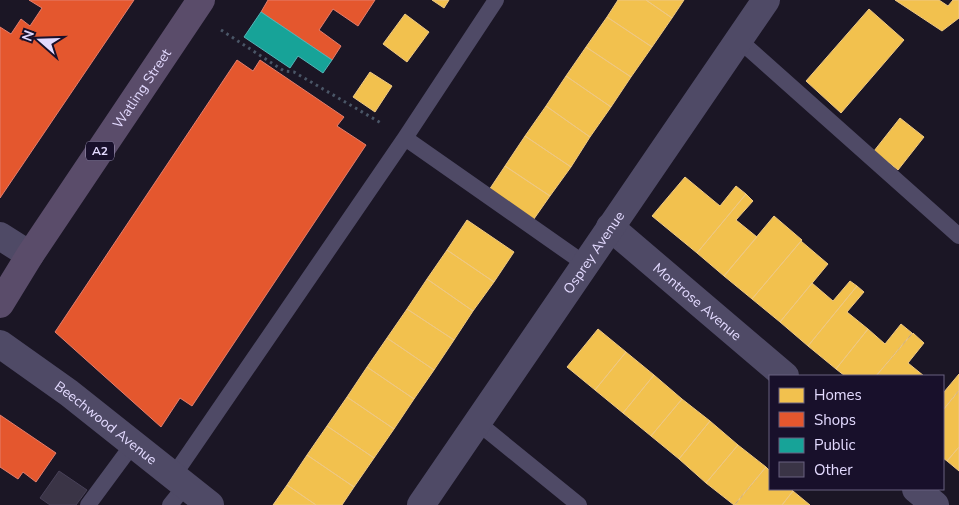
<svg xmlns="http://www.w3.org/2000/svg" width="959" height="505" font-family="'Nunito Sans',sans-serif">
<rect width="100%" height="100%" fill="#1b1625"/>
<!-- homes -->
<path fill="#f2c14e" stroke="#eec883" d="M 432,0 L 449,0 L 444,8 Z
M 618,0 L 646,0 L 672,18 L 652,47 L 607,17 Z
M 646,0 L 684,0 L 672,18 Z
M 895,0 L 939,0 L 948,6 L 953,0 L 959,0 L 959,18 L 942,31 Z
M 869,9 L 904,40 L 841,113 L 806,81 Z
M 405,14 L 429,32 L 407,62 L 383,44 Z
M 607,17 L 652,47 L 631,77 L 586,47 Z
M 586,47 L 631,77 L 611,107 L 566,76 Z
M 370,72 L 392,86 L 375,112 L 353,97 Z
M 566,76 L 611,107 L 590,137 L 546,106 Z
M 546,106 L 590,137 L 571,167 L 525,136 Z
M 900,118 L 924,137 L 898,170 L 874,151 Z
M 525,136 L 571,167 L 550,196 L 505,166 Z
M 505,166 L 550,196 L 529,226 L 485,196 Z
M 685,177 L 720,206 L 736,186 L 746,194 L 697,253 L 652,216 Z
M 746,194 L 753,201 L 736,220 L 757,237 L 724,276 L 697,253 Z
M 774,216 L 802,240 L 752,299 L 724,276 Z
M 467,220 L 514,252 L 494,282 L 447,250 Z
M 801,241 L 828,264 L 780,322 L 752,299 Z
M 447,250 L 494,282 L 473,311 L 427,279 Z
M 427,279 L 473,311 L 454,340 L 407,309 Z
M 850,281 L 857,286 L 808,346 L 780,322 L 812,283 L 833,301 Z
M 857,286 L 864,292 L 847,312 L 868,329 L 836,369 L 808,346 Z
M 407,309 L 454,340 L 434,370 L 387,338 Z
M 901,324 L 912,333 L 876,376 L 845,376 L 836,369 L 868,329 L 885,344 Z
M 598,329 L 626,352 L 595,390 L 567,367 Z
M 913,333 L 924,343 L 908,363 L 924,376 L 876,376 Z
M 387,338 L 434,370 L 414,399 L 367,367 Z
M 626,352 L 654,375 L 623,413 L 595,390 Z
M 367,367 L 414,399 L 394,429 L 347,397 Z
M 959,374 L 959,390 L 943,410 L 943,391 L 944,392 Z
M 654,375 L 682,399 L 651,436 L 623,413 Z
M 959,391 L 959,447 L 947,461 L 943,458 L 943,410 Z
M 347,397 L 394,429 L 374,458 L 327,426 Z
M 682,399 L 710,421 L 679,459 L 651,436 Z
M 710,421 L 738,445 L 706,483 L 679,459 Z
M 327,426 L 374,458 L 354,487 L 307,455 Z
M 738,445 L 766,467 L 734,505 L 706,483 Z
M 959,447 L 959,471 L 947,461 Z
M 307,455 L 354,487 L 342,505 L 316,505 L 287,485 Z
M 766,467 L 770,471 L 770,489 L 791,489 L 793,491 L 782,505 L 735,505 Z
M 287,485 L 316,505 L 273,505 Z
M 793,491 L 810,505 L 782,505 Z"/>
<!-- shops -->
<path fill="#e4572e" stroke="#e47e6d" d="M 29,0 L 134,0 L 0,198 L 0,27 L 11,34 L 21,19 L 30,26 L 42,8 Z
M 268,0 L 375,0 L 358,26 L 333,9 L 319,30 L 341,46 L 332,60 L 261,12 Z
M 237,60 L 253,71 L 260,60 L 344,117 L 337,126 L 366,145 L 192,406 L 180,398 L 161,427 L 55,332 Z
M 0,415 L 56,453 L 36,482 L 23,472 L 18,479 L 0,467 Z"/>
<!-- public -->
<path fill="#17a398" stroke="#54b4b7" d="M 261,12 L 332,60 L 323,73 L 298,56 L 290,68 L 244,37 Z"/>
<!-- building -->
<path fill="#3a3446" stroke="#484158" d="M 59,471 L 87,490 L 76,505 L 50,505 L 40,498 Z"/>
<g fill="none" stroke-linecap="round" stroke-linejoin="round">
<!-- path -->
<path stroke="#4a5667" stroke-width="3" stroke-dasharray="2.5 4" stroke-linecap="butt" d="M 221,30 L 284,71 L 294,72 L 381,123"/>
<!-- lane -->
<path stroke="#4f4a66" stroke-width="16" d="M 739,40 L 959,236
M 405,138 L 585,264
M 477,422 L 579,505
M 174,475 L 405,138 L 496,0
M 88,505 L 133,444
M 170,505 L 186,485"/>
<!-- street -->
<g stroke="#4f4a66" stroke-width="28">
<path id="s1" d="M 610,227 L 785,376"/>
<path d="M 0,236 L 30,255"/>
<path id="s2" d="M 0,344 L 69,393 L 210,505"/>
<path d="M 916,489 L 935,505"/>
<path id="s3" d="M 421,505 L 766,0"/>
</g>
<!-- primary -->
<path stroke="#5a4c6a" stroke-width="28" id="s4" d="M 0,304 L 30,255 L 201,0"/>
</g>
<g text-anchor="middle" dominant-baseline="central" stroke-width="5" stroke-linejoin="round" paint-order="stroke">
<!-- shield labels -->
<rect fill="#18102b" stroke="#a69dbf" stroke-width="1" x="86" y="141.5" width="28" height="19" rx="4"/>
<g font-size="12" font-weight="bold" fill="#e3daff">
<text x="100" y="151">A2</text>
</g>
<!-- street labels -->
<g font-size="14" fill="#e3daff" stroke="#18102b">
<text stroke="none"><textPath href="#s4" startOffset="258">Watling Street</textPath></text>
<text stroke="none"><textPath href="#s3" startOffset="306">Osprey Avenue</textPath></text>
<text stroke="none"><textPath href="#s1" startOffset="115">Montrose Avenue</textPath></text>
<text stroke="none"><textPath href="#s2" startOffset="132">Beechwood Avenue</textPath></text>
</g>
</g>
<!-- legend -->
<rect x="769" y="375" width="175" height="115" fill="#18102b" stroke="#696180"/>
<rect x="779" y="388" width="25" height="15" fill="#f2c14e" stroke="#696180"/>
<text x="814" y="400" font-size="15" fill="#e3daff">Homes</text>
<rect x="779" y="412" width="25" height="15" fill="#e4572e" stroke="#696180"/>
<text x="814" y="425" font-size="15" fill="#e3daff">Shops</text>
<rect x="779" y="438" width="25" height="15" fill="#17a398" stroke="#696180"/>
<text x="814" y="450" font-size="15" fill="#e3daff">Public</text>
<rect x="779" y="462" width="25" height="15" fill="#3a3446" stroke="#696180"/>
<text x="814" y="475" font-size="15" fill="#e3daff">Other</text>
<!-- north arrow -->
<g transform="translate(40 40) rotate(290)" stroke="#18102b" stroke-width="4" paint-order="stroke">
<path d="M0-4L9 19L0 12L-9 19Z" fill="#e3daff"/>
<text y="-8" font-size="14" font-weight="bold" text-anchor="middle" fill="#e3daff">N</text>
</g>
</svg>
